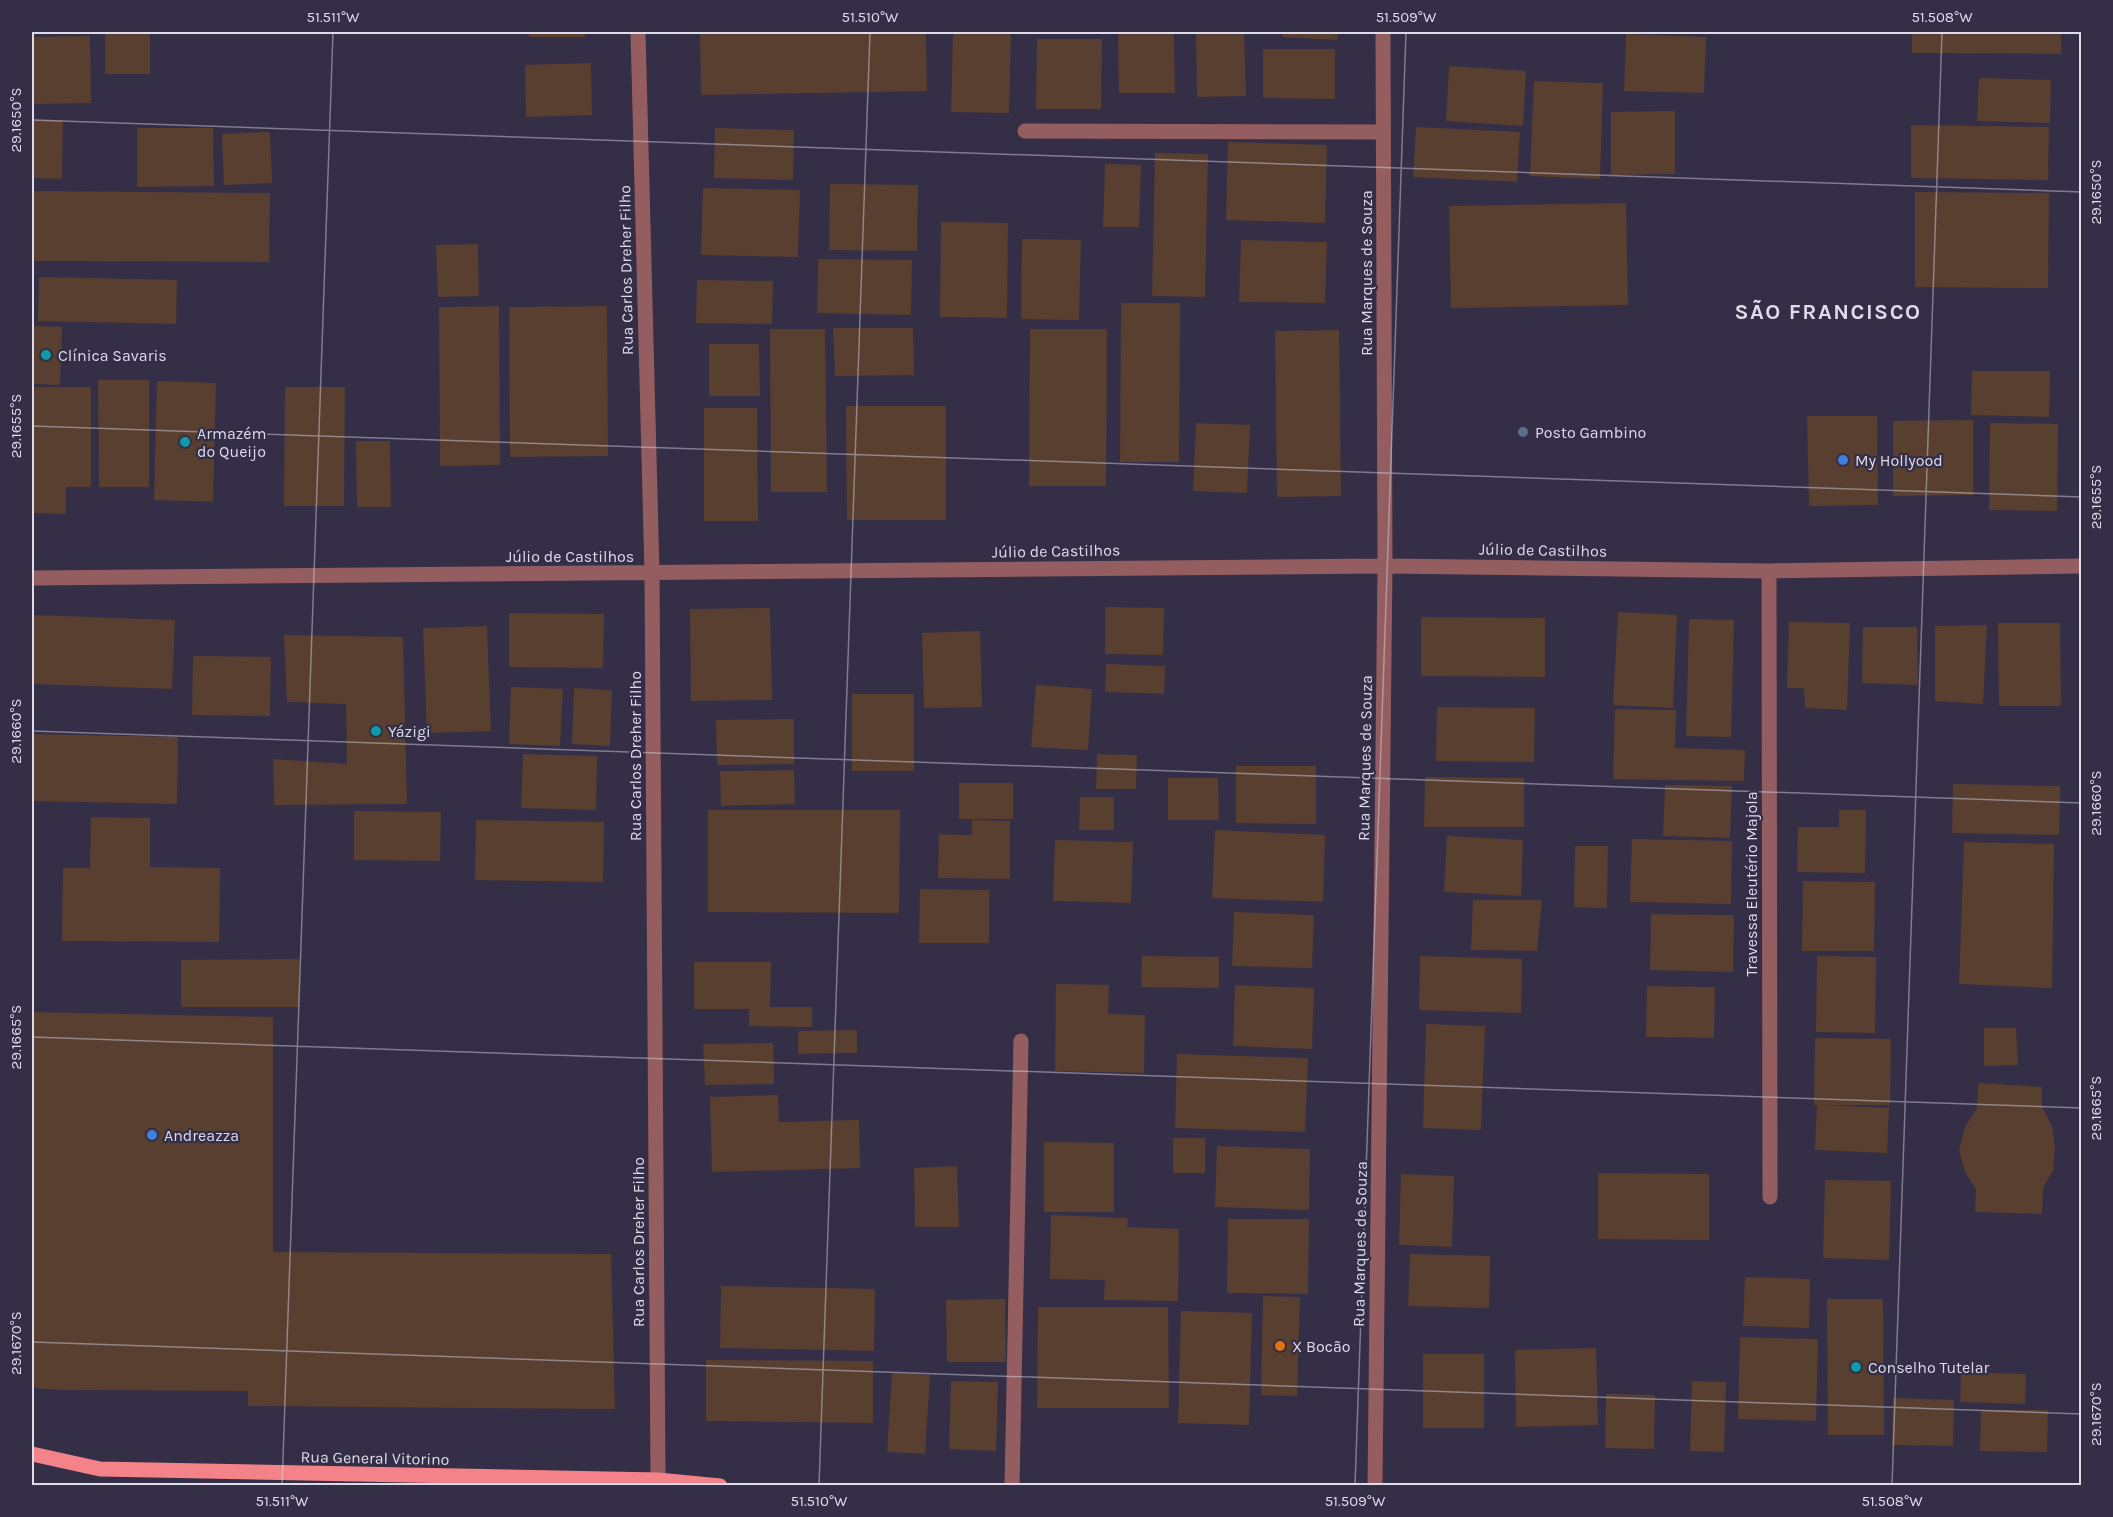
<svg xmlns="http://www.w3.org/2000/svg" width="2113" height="1517" font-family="Karla,sans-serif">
<rect width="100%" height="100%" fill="#342e47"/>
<!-- building -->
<path fill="#593f30" d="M 105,32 L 150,32 L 150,74 L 105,74 Z
M 529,32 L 585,32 L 585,37 L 529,37 Z
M 700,32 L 926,32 L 927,91 L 701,95 Z
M 953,32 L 1011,32 L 1009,113 L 951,112 Z
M 1118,32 L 1174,32 L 1175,93 L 1119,93 Z
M 1196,32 L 1244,32 L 1246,96 L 1197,97 Z
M 1283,32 L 1338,32 L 1337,40 L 1282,37 Z
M 1912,32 L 2061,32 L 2061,54 L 1912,53 Z
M 1626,34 L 1706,37 L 1704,93 L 1624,91 Z
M 90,36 L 91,103 L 32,104 L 32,37 Z
M 1037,39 L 1102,39 L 1101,109 L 1036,109 Z
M 1263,49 L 1335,49 L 1335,99 L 1263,98 Z
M 591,63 L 592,115 L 526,117 L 525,65 Z
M 1449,66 L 1526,71 L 1523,126 L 1446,121 Z
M 1979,78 L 2051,80 L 2050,123 L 1977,121 Z
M 1534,81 L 1603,83 L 1600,179 L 1530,176 Z
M 1675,111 L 1675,174 L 1611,175 L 1611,112 Z
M 32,119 L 63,120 L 62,179 L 32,178 Z
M 1911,125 L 2049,127 L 2048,180 L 1911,178 Z
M 1416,127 L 1520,132 L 1517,182 L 1413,177 Z
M 137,128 L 213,128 L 214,186 L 137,187 Z
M 715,128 L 794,130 L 793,180 L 714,178 Z
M 270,132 L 272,183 L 224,185 L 222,134 Z
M 1228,142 L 1327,145 L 1325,223 L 1226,220 Z
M 1155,153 L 1208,154 L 1205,297 L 1152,296 Z
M 1105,164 L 1141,165 L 1139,227 L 1103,227 Z
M 830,184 L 918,185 L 917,251 L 829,250 Z
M 703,188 L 800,190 L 798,257 L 701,255 Z
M 32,191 L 270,193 L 269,262 L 32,261 Z
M 1915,192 L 2049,193 L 2048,288 L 1915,287 Z
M 1626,203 L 1628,305 L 1451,308 L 1449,206 Z
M 941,222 L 1008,223 L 1007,318 L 940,317 Z
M 1022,239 L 1081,240 L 1079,320 L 1021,319 Z
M 1241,240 L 1327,242 L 1325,303 L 1239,302 Z
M 478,244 L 479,296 L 438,297 L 436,245 Z
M 818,259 L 912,260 L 911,315 L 817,313 Z
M 39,277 L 177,280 L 176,324 L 38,321 Z
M 697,280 L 773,281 L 772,324 L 696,323 Z
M 1121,303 L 1180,303 L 1179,462 L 1120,462 Z
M 499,306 L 500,465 L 440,466 L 439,307 Z
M 607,306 L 608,456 L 510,457 L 509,307 Z
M 32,326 L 62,327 L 60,385 L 32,384 Z
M 833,328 L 913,328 L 914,375 L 835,376 Z
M 770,329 L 825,329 L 827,492 L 771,492 Z
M 1030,329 L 1107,329 L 1106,486 L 1029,486 Z
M 1339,330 L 1341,496 L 1277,497 L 1275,331 Z
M 709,344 L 759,344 L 760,396 L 709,396 Z
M 1972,371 L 2050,371 L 2049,417 L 1971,415 Z
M 98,380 L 149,380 L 149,487 L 99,487 Z
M 157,381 L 216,383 L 213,502 L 154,500 Z
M 32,387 L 91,387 L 91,487 L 66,487 L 66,514 L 32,513 Z
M 285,387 L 345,387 L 344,506 L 284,506 Z
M 846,406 L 946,406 L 946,520 L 847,520 Z
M 704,408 L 757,408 L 758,521 L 704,521 Z
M 1807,416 L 1877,416 L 1878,505 L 1809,506 Z
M 1973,420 L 1973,495 L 1893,496 L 1893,421 Z
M 1196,423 L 1250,425 L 1247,493 L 1193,491 Z
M 1990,423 L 2058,424 L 2057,511 L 1989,510 Z
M 356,441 L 390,441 L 391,507 L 357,507 Z
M 1105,607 L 1164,608 L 1163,655 L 1105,654 Z
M 770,608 L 772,700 L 691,701 L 690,609 Z
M 1618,612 L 1677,615 L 1673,708 L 1613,705 Z
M 509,613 L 604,614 L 603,668 L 509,667 Z
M 32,615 L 175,620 L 172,689 L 32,684 Z
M 1421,617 L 1545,618 L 1545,677 L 1421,676 Z
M 1689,619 L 1734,620 L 1731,737 L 1686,736 Z
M 1789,622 L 1850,623 L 1847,710 L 1805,708 L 1804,688 L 1787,688 Z
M 1998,623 L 2060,623 L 2061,706 L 1999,706 Z
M 1987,625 L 1983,704 L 1935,701 L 1935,626 Z
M 487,626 L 491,731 L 427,733 L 423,628 Z
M 1863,627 L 1917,627 L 1918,685 L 1862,683 Z
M 980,631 L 982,707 L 924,708 L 922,633 Z
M 284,635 L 403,637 L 407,804 L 274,805 L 273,759 L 347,764 L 346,704 L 287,702 Z
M 193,656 L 271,657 L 270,716 L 192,715 Z
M 1106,664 L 1165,666 L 1164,694 L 1105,692 Z
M 1036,685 L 1092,689 L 1088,750 L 1031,747 Z
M 511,687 L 563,689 L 560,746 L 509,744 Z
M 574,688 L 612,690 L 610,746 L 572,744 Z
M 852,694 L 914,694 L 914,771 L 852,771 Z
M 1437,707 L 1535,708 L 1534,762 L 1436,761 Z
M 1615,709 L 1676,710 L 1675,748 L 1745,750 L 1744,781 L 1613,779 Z
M 794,719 L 794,764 L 717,765 L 716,720 Z
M 32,734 L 178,737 L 177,804 L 32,801 Z
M 523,754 L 597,756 L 596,810 L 521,808 Z
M 1097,754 L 1137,755 L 1136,789 L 1096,789 Z
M 1236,766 L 1316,766 L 1316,824 L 1236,823 Z
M 794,770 L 795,804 L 721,806 L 720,771 Z
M 1425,777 L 1524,778 L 1524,827 L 1424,827 Z
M 1168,778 L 1218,778 L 1219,820 L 1168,820 Z
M 959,783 L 1013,783 L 1013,819 L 959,819 Z
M 1953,784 L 2060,786 L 2059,835 L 1952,833 Z
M 1665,785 L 1732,786 L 1730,838 L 1663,836 Z
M 1080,797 L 1114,797 L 1114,830 L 1079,830 Z
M 708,810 L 900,810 L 899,913 L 708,912 Z
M 1839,810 L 1866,810 L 1865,873 L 1797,872 L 1798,827 L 1839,827 Z
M 354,811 L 441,812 L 440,861 L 354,860 Z
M 91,817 L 150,818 L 150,867 L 220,868 L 219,942 L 62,941 L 63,868 L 90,868 Z
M 476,820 L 604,822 L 603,882 L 475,880 Z
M 972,820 L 1010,821 L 1010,879 L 938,878 L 939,834 L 972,835 Z
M 1215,830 L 1325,835 L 1323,902 L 1212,898 Z
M 1447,836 L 1523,840 L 1521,896 L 1444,892 Z
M 1632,839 L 1732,841 L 1731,904 L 1630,902 Z
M 1055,840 L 1133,842 L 1131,903 L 1053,901 Z
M 1964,842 L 2054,844 L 2052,988 L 1959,984 Z
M 1575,846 L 1608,846 L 1607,908 L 1574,907 Z
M 1803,881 L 1875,882 L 1874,951 L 1802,951 Z
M 920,889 L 989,890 L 989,943 L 919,943 Z
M 1473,900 L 1542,900 L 1537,951 L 1471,950 Z
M 1234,912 L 1314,915 L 1312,968 L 1232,966 Z
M 1651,914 L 1734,915 L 1733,972 L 1650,970 Z
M 1142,956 L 1219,957 L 1219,988 L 1141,987 Z
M 1420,956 L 1522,959 L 1521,1013 L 1419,1010 Z
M 1817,956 L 1876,957 L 1875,1033 L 1816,1032 Z
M 299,959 L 299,1007 L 181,1007 L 181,960 Z
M 694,962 L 771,962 L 770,1007 L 812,1007 L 812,1027 L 749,1026 L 749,1009 L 694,1009 Z
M 1056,984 L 1109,985 L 1108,1014 L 1145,1015 L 1144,1073 L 1055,1071 Z
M 1235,985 L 1314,988 L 1312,1049 L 1233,1046 Z
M 1647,986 L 1715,987 L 1714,1038 L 1646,1037 Z
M 32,1012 L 273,1017 L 273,1252 L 611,1254 L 615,1409 L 248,1406 L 248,1391 L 65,1390 L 40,1389 L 32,1386 Z
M 1426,1024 L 1485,1026 L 1481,1130 L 1423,1128 Z
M 1984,1028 L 2016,1028 L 2018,1065 L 1984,1066 Z
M 857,1030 L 857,1053 L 798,1054 L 798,1031 Z
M 1815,1038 L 1891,1039 L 1890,1105 L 1820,1105 L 1889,1108 L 1887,1153 L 1815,1150 L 1817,1105 L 1814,1105 Z
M 773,1043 L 774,1084 L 705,1085 L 703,1044 Z
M 1177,1054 L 1308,1058 L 1305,1132 L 1175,1128 Z
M 1978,1083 L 2042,1087 L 2042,1107 L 2052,1126 L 2055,1148 L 2053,1170 L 2043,1188 L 2042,1214 L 1975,1212 L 1976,1189 L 1965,1172 L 1959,1150 L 1965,1127 L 1977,1108 Z
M 778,1095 L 779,1122 L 859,1120 L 860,1168 L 712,1172 L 710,1097 Z
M 1173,1138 L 1205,1138 L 1205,1173 L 1173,1173 Z
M 1044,1142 L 1114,1143 L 1114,1212 L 1044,1212 Z
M 1217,1146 L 1310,1149 L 1309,1210 L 1215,1207 Z
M 957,1166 L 959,1227 L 915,1227 L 914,1168 Z
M 1598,1173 L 1709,1174 L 1709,1240 L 1598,1239 Z
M 1401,1174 L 1454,1176 L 1452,1247 L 1399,1245 Z
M 1825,1180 L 1891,1181 L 1889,1260 L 1823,1258 Z
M 1051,1215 L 1128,1218 L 1127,1227 L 1179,1229 L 1178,1301 L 1104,1300 L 1105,1280 L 1050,1279 Z
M 1228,1219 L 1309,1219 L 1308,1294 L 1227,1293 Z
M 1410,1254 L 1490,1256 L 1489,1308 L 1408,1306 Z
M 1745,1277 L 1810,1279 L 1809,1328 L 1743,1326 Z
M 721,1286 L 875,1289 L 874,1351 L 720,1348 Z
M 1263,1296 L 1300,1297 L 1297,1396 L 1261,1395 Z
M 1005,1299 L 1006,1362 L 947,1362 L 946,1300 Z
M 1827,1299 L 1883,1299 L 1884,1435 L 1828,1435 Z
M 1038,1307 L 1168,1307 L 1169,1408 L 1037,1408 Z
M 1181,1311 L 1252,1313 L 1249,1425 L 1178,1423 Z
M 1740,1337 L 1818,1339 L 1816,1421 L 1738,1419 Z
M 1596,1348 L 1598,1425 L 1516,1427 L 1515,1350 Z
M 1423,1354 L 1484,1354 L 1484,1428 L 1423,1428 Z
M 706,1360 L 873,1361 L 873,1423 L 706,1421 Z
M 1961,1372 L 2026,1374 L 2025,1404 L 1960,1402 Z
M 892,1373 L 930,1375 L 925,1454 L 887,1452 Z
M 951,1381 L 998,1382 L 996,1451 L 949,1449 Z
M 1692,1381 L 1726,1382 L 1724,1452 L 1690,1451 Z
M 1606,1394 L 1655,1395 L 1654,1449 L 1605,1448 Z
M 1893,1398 L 1954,1400 L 1953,1446 L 1892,1445 Z
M 1981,1410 L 2048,1410 L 2047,1452 L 1980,1451 Z"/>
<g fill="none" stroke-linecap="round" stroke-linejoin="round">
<!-- minor -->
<path stroke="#945d5f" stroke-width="15" d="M 638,32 L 652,573 L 658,1480
M 1025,131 L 1383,132
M 1769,571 L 1770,1197
M 32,578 L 1385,566 L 1769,571 L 2082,566
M 1012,1486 L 1021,1041
M 1375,1486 L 1385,566 L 1383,32"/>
<!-- major -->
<path stroke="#f48389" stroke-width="15" d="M 32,1454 L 100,1469 L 658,1480 L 720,1486"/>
</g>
<!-- ticks -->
<path fill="none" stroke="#dedbeb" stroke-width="1.5" stroke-opacity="0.45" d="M 32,120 L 2082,192M 32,426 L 2082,497M 32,731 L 2082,803M 32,1037 L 2082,1108M 32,1342 L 2082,1414M 282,1486 L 333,32M 819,1486 L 870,32M 1355,1486 L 1406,32M 1892,1486 L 1942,32"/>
<!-- markers -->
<g fill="#0f9aa8" stroke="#342e47" stroke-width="2">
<circle cx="46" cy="355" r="6"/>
<circle cx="185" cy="442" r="6"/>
<circle cx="376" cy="731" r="6"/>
<circle cx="1856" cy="1367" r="6"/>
</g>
<circle fill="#5c6f8a" stroke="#342e47" stroke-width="2" cx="1523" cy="432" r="6"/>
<g fill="#3f7fe0" stroke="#342e47" stroke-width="2">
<circle cx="1843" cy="460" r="6"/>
<circle cx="152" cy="1135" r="6"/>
</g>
<circle fill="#e8710a" stroke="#342e47" stroke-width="2" cx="1280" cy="1346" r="6"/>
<g text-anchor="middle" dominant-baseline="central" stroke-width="4.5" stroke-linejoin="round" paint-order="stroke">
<!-- street labels -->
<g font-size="16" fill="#dedbeb" stroke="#342e47">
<text transform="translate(626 270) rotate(-91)">Rua Carlos Dreher Filho</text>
<text transform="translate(1366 273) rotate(-90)">Rua Marques de Souza</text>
<text transform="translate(1543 550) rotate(1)">Júlio de Castilhos</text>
<text transform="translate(1056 551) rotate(-1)">Júlio de Castilhos</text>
<text x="570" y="556">Júlio de Castilhos</text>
<text transform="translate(635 756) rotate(-90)">Rua Carlos Dreher Filho</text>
<text transform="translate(1365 758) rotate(-89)">Rua Marques de Souza</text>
<text transform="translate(1751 884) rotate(-90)">Travessa Eleutério Majola</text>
<text transform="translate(638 1242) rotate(-90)">Rua Carlos Dreher Filho</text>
<text transform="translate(1360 1244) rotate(-89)">Rua Marques de Souza</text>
<text transform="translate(375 1458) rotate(1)">Rua General Vitorino</text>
</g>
<!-- poi labels -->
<g font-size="16" fill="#dedbeb" stroke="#342e47" text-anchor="start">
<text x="58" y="355">Clínica Savaris</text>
<text x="1535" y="432">Posto Gambino</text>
<text x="197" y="433">Armazém<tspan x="197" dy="18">do Queijo</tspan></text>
<text x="1855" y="460">My Hollyood</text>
<text x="388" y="731">Yázigi</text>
<text x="164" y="1135">Andreazza</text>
<text x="1292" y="1346">X Bocão</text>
<text x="1868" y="1367">Conselho Tutelar</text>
</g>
<!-- district labels -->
<g font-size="22" font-weight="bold" letter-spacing="1.5" fill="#dedbeb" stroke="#342e47">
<text x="1828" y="312">SÃO FRANCISCO</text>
</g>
</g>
<!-- border -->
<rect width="2113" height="1517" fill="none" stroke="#342e47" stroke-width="66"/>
<rect x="33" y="33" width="2047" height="1451" fill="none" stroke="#dedbeb" stroke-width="2"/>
<g font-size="15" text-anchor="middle" fill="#dedbeb">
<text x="333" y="22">51.511°W</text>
<text x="870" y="22">51.510°W</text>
<text x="1406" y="22">51.509°W</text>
<text x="1942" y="22">51.508°W</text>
<text transform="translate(16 120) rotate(-90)" y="5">29.1650°S</text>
<text transform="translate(2096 192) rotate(-90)" y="5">29.1650°S</text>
<text transform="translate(16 426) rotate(-90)" y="5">29.1655°S</text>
<text transform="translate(2096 497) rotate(-90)" y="5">29.1655°S</text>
<text transform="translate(16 731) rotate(-90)" y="5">29.1660°S</text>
<text transform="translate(2096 803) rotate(-90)" y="5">29.1660°S</text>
<text transform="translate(16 1037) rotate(-90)" y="5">29.1665°S</text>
<text transform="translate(2096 1108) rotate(-90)" y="5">29.1665°S</text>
<text transform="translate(16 1343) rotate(-90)" y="5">29.1670°S</text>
<text transform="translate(2096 1414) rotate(-90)" y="5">29.1670°S</text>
<text x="282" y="1506">51.511°W</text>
<text x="819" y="1506">51.510°W</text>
<text x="1355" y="1506">51.509°W</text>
<text x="1892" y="1506">51.508°W</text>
</g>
</svg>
